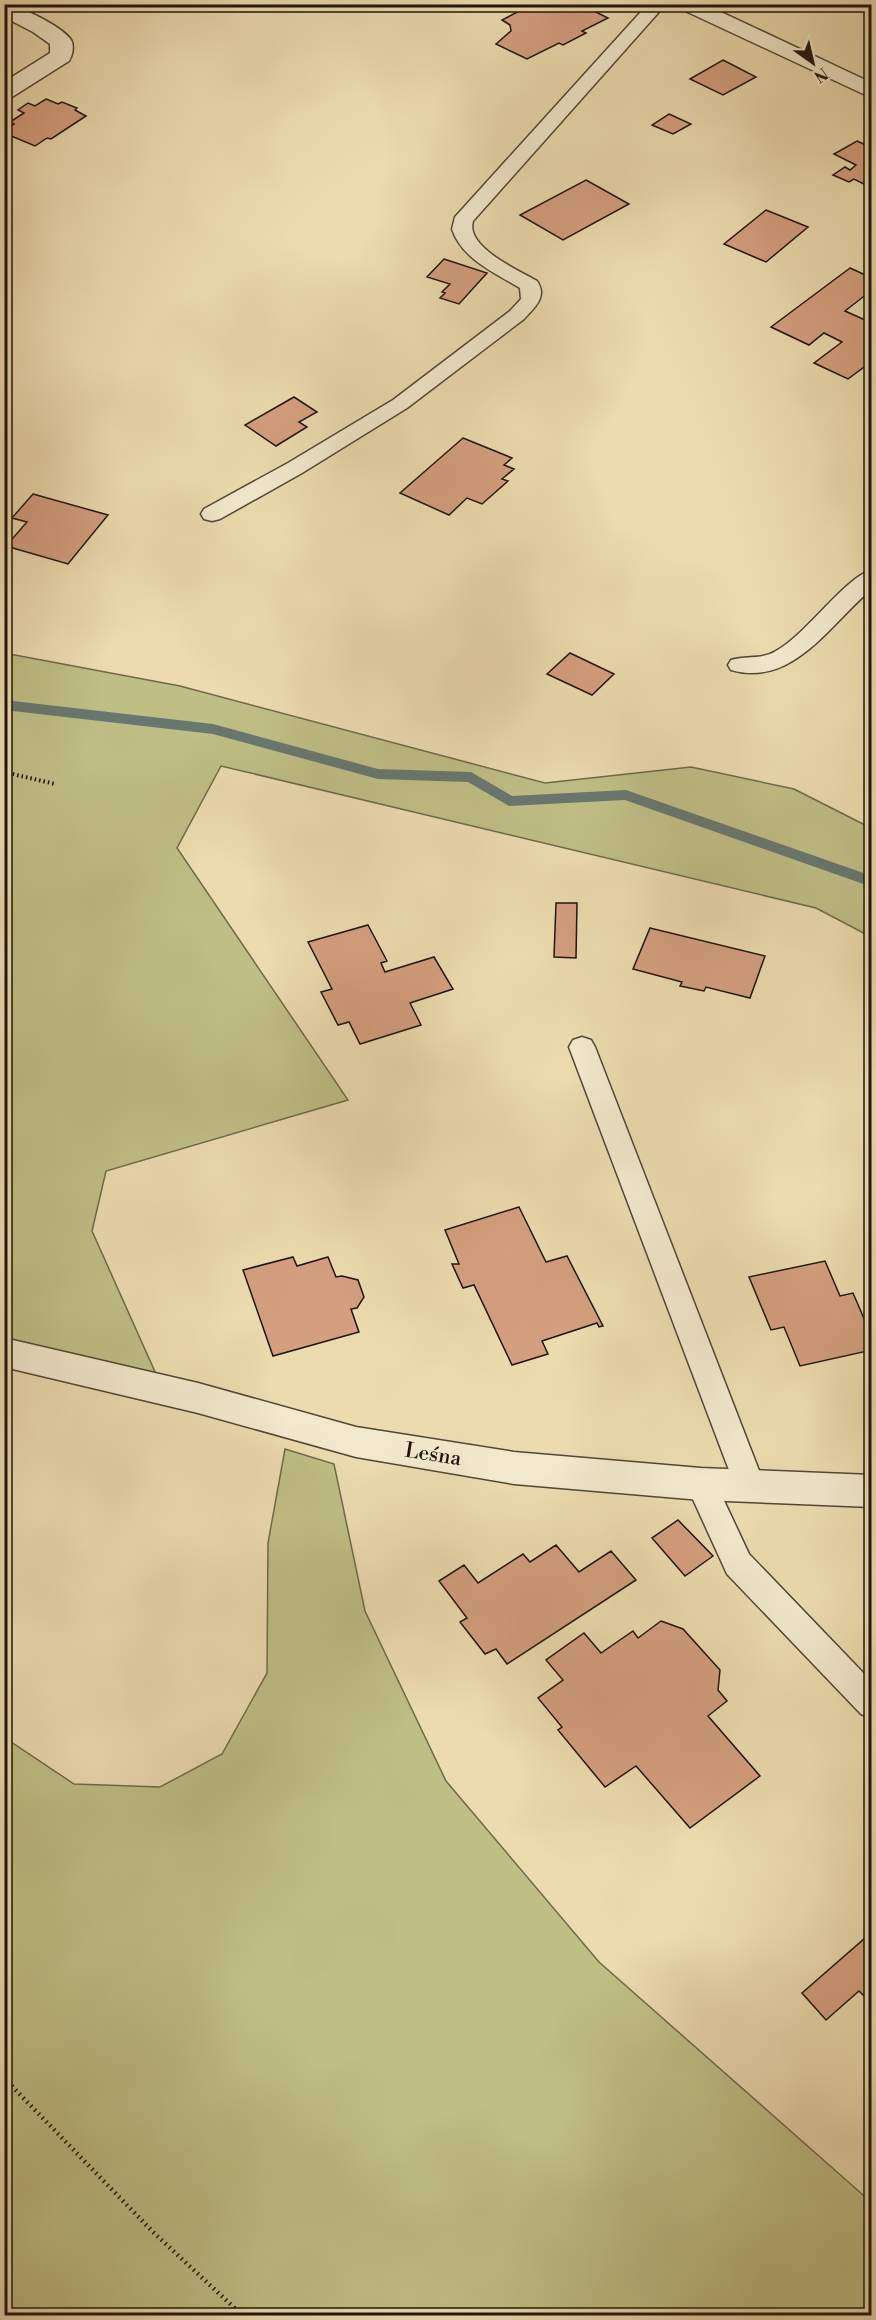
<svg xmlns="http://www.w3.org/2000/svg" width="876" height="2320" font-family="'Libre Bodoni',serif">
<rect width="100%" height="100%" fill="#ebdbaf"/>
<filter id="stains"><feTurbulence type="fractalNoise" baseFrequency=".00333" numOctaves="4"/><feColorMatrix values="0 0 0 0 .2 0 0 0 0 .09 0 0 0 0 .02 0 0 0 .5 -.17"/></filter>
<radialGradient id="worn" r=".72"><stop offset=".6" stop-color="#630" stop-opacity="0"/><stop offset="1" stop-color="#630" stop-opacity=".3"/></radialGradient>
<!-- green -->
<path fill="#bfbe85" stroke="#6e6949" stroke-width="1.5" d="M 4,653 L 180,686 L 545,783 L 691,767 L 794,789 L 871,828 L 871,937 L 816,908 L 221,766 L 177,848 L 348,1100 L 106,1171 L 92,1231 L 156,1374 L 5,1339 Z
M 285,1449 L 334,1464 L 365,1611 L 446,1781 L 599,1962 L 871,2202 L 871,2315 L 5,2315 L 5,1738 L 74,1784 L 160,1787 L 222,1754 L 267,1673 L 268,1543 Z"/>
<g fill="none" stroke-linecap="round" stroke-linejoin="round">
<!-- stream -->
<path fill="#687770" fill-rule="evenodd" d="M 4,700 L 213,724 L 378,769 L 471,772 L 512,796 L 626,790 L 872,876 L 872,887 L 625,800 L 509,806 L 468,782 L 378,779 L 213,734 L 4,710 Z"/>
</g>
<!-- building -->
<path fill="#d49f80" stroke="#1e140d" stroke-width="1.5" d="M 542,4 L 580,4 L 608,18 L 582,31 L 586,33 L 563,45 L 559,43 L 527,59 L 496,44 L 511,31 L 510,25 L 502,20 L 531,5 L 538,9 Z
M 723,60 L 756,77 L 723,95 L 690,79 Z
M 46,99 L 58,104 L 62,102 L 77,108 L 75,110 L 86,116 L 51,139 L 47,138 L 35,146 L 4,133 L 4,130 L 14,124 L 10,122 L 24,113 L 18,110 L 28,103 L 35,106 Z
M 669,114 L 691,124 L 673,134 L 652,125 Z
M 857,141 L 872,148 L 872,188 L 854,179 L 849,182 L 833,175 L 845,167 L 850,170 L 856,165 L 834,154 Z
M 586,180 L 629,204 L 563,240 L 520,215 Z
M 766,210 L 808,227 L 766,262 L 724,244 Z
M 444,259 L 487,273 L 459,304 L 440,298 L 445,293 L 442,292 L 450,284 L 427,277 Z
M 850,268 L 872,278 L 872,290 L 845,311 L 872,323 L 872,361 L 848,379 L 814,363 L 842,342 L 824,333 L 809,345 L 771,327 Z
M 294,397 L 317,412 L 299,422 L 307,427 L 276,446 L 245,425 Z
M 463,438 L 512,458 L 504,465 L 514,469 L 502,479 L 508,481 L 482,504 L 467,498 L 449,515 L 400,493 Z
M 33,494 L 108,515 L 68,564 L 6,546 L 27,522 L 12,518 Z
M 570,653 L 614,674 L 592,695 L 547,674 Z
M 556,903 L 577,903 L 576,958 L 554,957 Z
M 368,925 L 387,961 L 381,963 L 385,972 L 434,957 L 453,989 L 410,1003 L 421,1025 L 360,1044 L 349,1022 L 338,1025 L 321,992 L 332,989 L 308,942 Z
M 650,928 L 765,956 L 750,998 L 706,987 L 704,991 L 680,986 L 682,982 L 633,969 Z
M 519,1207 L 546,1262 L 567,1256 L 603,1326 L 599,1327 L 597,1323 L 542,1341 L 548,1354 L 512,1365 L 474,1285 L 463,1288 L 452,1264 L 459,1264 L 445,1230 Z
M 293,1257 L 297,1266 L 328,1257 L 336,1277 L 342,1276 L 358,1280 L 364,1297 L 357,1308 L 351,1309 L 359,1332 L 273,1356 L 243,1270 Z
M 825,1261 L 840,1296 L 853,1293 L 872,1337 L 872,1350 L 800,1366 L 784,1327 L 771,1330 L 749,1277 Z
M 678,1520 L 713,1556 L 685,1576 L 652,1538 Z
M 556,1545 L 579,1572 L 611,1551 L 636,1580 L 507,1664 L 496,1649 L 485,1654 L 460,1622 L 467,1618 L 439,1581 L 464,1565 L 478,1583 L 523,1554 L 530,1562 Z
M 661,1621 L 683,1629 L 720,1670 L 718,1690 L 727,1701 L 708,1716 L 760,1776 L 690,1828 L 636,1766 L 605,1787 L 558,1730 L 562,1727 L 538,1698 L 563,1680 L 546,1660 L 584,1633 L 601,1653 L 633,1631 L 638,1638 Z
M 872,1932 L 872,2004 L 859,1991 L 826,2020 L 802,1993 Z"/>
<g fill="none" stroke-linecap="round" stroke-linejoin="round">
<defs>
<path id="service" d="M 648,4 L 666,4 L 473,221 C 465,247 518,270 537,281 C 548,297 534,308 524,319 L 407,408 L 302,473 L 220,519 L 212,521 L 204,519 L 201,514 L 204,509 L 288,463 L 393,400 L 510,311 L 521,299 L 520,288 C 495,273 462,259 452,229 L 455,217 Z
M 872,570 L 872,589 C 830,623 794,688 731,670 L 728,665 L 731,660 C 747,655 761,660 776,651 C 807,634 845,577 872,570 Z
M 582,1037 L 591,1040 L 595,1047 L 765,1486 L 761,1495 L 750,1499 L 739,1495 L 735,1486 L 569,1047 L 573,1040 Z
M 701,1471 L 712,1475 L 749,1554 L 872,1682 L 872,1718 L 861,1714 L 727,1574 L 686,1484 L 690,1475 Z"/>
<path id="minor" d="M 4,4 C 17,4 68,29 72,42 C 74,48 72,56 69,61 L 12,97 L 4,98 L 4,82 L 50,53 L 50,44 L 33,32 L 4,17 Z
M 676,4 L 704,4 L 872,83 L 872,98 L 679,8 Z
M 4,1338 L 198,1383 L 356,1427 L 514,1452 L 701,1468 L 872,1475 L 872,1507 L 701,1500 L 514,1484 L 356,1457 L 198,1413 L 4,1367 Z"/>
</defs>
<!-- service casing -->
<use href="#service" stroke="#514636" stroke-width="3"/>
<!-- minor casing -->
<use href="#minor" stroke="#514636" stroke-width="3"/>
<!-- path-far1 -->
<path stroke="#1e140d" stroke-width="4" stroke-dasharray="1.5 3" stroke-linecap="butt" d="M 4,772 L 55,784"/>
<!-- path -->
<path stroke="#1e140d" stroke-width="4.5" stroke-dasharray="1.5 4" stroke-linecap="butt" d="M 4,2078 L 154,2233 L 243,2316"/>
<!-- service -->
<use href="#service" fill="#f2e8cb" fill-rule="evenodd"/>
<!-- minor -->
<use href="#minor" fill="#f2e8cb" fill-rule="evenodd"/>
</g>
<g text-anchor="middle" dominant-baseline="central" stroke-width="6" stroke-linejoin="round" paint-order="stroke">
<!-- street labels -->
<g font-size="21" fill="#1e140d" stroke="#f2e8cb">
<text transform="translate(433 1455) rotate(9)">Leśna</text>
</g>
</g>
<!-- margin -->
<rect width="876" height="2320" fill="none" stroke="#ebdbaf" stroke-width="24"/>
<rect x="6" y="6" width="864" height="2308" fill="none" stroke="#1e140d" stroke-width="3"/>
<rect x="12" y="12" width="852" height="2296" fill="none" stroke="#1e140d" stroke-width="1.5"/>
<!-- north arrow -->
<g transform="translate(813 63) rotate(146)" stroke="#f2e8cb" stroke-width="4.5" paint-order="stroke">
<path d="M0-4.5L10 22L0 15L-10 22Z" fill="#1e140d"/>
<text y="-9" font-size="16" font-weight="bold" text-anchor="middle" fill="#1e140d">N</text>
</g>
<rect width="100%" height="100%" filter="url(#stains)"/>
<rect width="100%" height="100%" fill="url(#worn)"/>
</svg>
